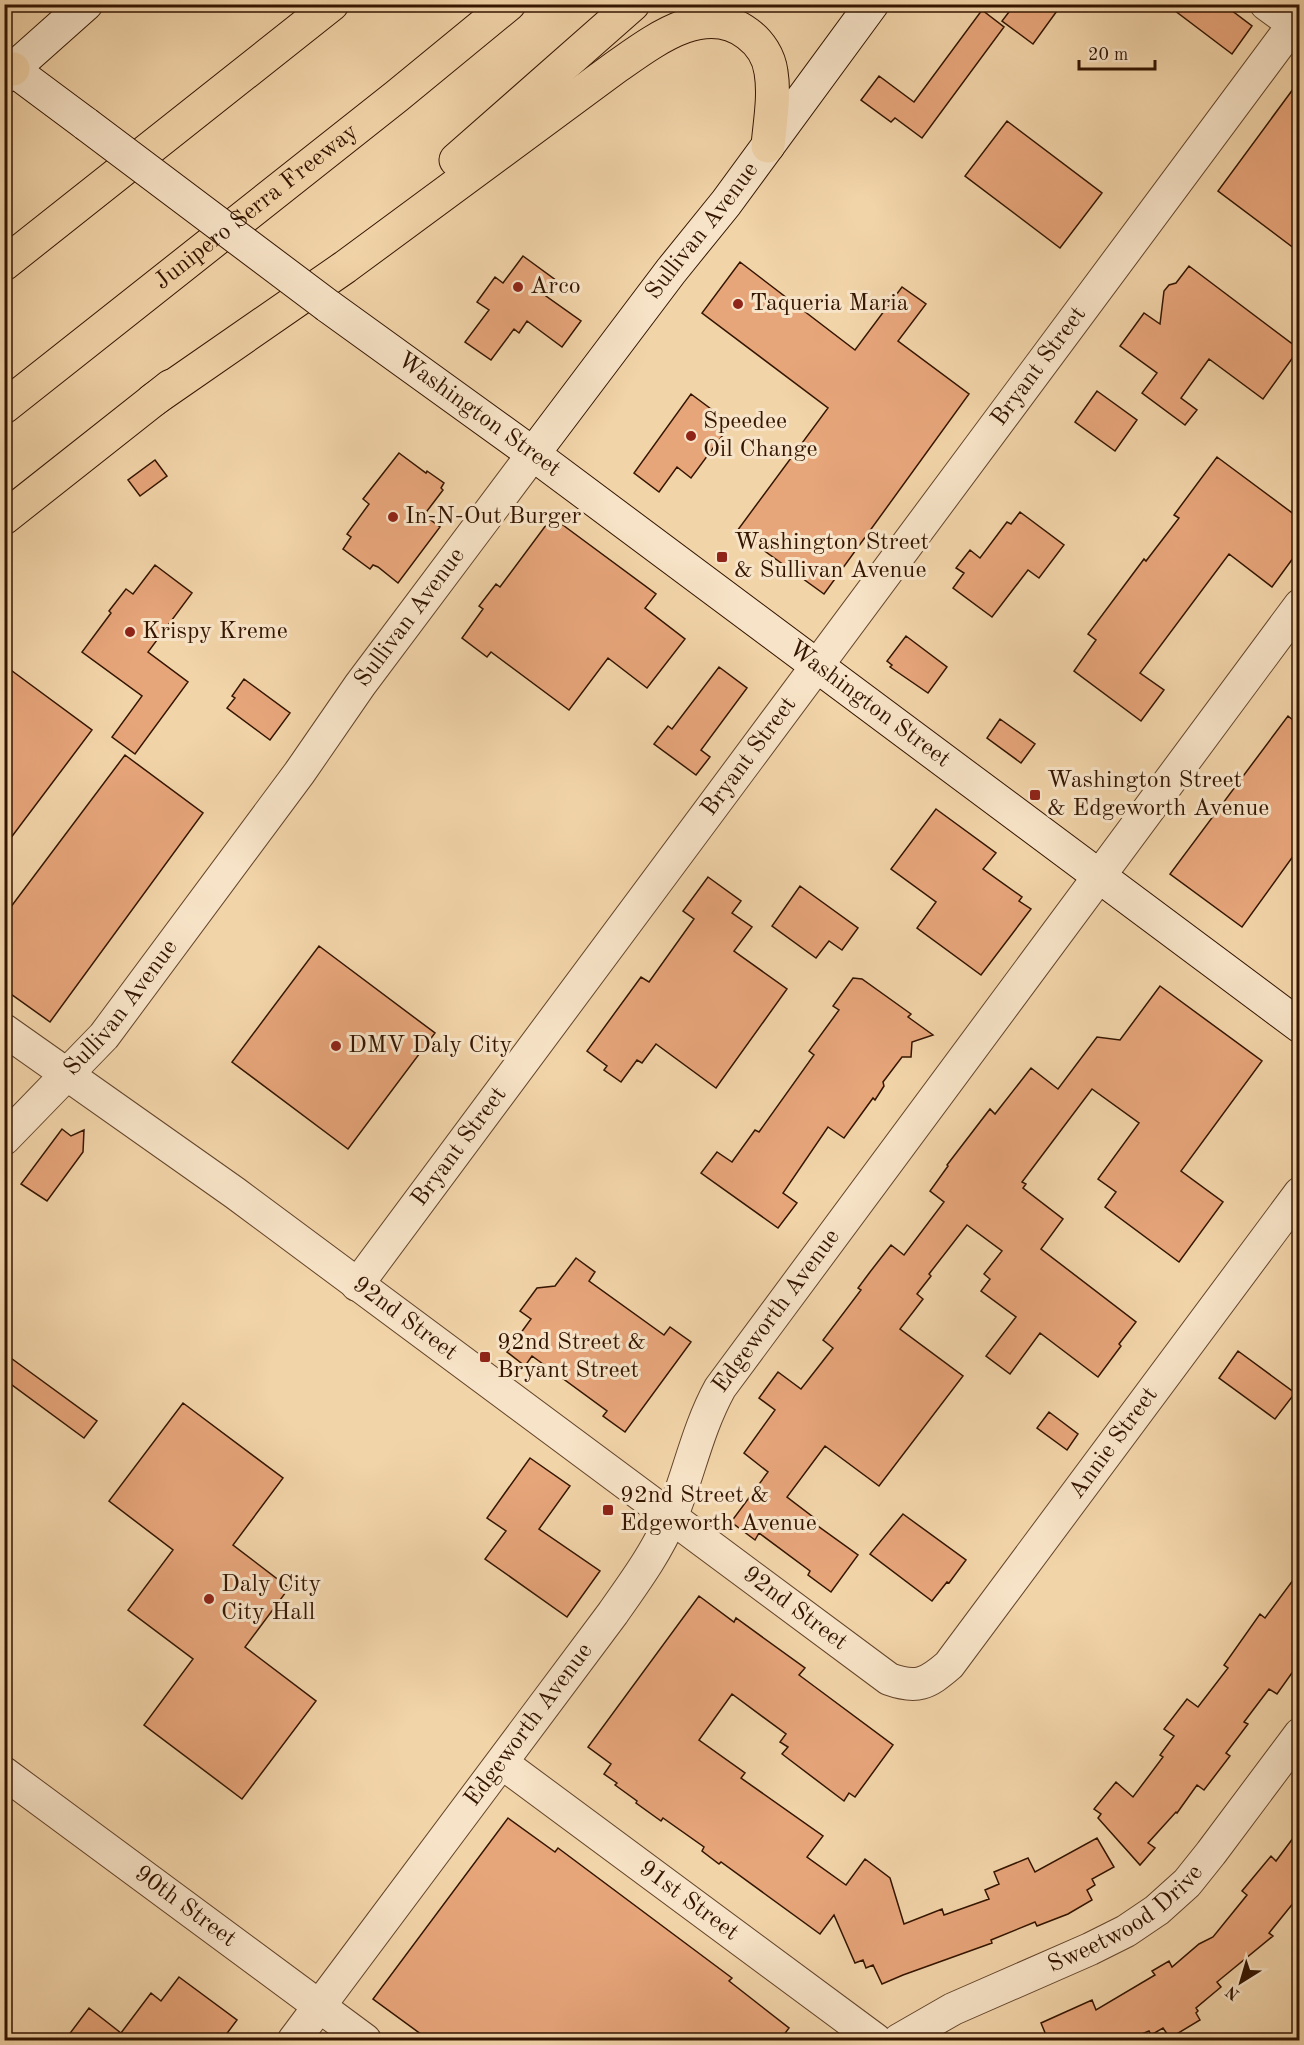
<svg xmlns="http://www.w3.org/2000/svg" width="1304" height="2045" font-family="'Old Standard TT',serif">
<rect width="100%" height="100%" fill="#f2d4a9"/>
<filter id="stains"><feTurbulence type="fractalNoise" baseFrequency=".00333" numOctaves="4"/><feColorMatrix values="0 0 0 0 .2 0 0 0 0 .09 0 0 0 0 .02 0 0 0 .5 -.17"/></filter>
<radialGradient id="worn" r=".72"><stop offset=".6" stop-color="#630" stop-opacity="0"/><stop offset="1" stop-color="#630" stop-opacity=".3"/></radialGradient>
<!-- building -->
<path fill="#e7a57a" stroke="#341501" stroke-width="1.5" d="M 1015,4 L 1062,4 L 1033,44 L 1002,21 Z
M 1166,4 L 1223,4 L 1252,26 L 1232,54 Z
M 982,10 L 1004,27 L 922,138 L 895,118 L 891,122 L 861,100 L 879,76 L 914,102 Z
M 1299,81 L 1299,252 L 1218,191 Z
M 1007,121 L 1102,193 L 1060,248 L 965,176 Z
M 523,256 L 557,281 L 546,296 L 581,321 L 562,347 L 527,321 L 519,333 L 514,329 L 491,360 L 465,342 L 489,310 L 477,302 L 495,277 L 503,283 Z
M 740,262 L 855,350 L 902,287 L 926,304 L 898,341 L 969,394 L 824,594 L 737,531 L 828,408 L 702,313 Z
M 1189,266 L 1299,349 L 1263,399 L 1209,359 L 1181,398 L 1197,410 L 1185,425 L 1142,393 L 1157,373 L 1120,346 L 1144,313 L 1160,324 L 1164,291 L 1169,285 L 1176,283 Z
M 1097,391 L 1137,420 L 1115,451 L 1075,422 Z
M 691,394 L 731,424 L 691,478 L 677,467 L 659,492 L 634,473 Z
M 399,453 L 426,473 L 427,471 L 444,483 L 441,488 L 443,490 L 424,515 L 440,527 L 398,583 L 378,567 L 373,565 L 370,569 L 343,549 L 351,537 L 347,534 L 369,504 L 363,499 Z
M 1217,457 L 1299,518 L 1299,550 L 1272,587 L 1229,554 L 1140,673 L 1164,690 L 1141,721 L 1074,671 L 1096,640 L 1088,634 L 1144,559 L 1146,561 L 1179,518 L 1174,515 Z
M 155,460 L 167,476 L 140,496 L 128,480 Z
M 1020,512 L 1064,545 L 1039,578 L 1028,570 L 992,617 L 953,588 L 964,573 L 956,568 L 970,550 L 980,558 L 1007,522 L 1011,524 Z
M 552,517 L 656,594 L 645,608 L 685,639 L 647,688 L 608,658 L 569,710 L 491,652 L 487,657 L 462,638 L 483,609 L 479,606 L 496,584 L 500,587 Z
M 155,565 L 192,593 L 148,652 L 188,682 L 135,754 L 112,737 L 142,696 L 82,652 L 111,613 L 109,611 L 126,589 L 133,594 Z
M 906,636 L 947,667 L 928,693 L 890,667 L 892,665 L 887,661 Z
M 4,665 L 92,730 L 4,847 Z
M 719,667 L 747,688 L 701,750 L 710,757 L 696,775 L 654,744 L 668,726 L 672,729 Z
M 244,679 L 290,713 L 270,740 L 227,708 L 235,698 L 232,696 Z
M 1288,716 L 1299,725 L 1299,848 L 1242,927 L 1170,874 Z
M 1000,719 L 1035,744 L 1021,763 L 987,738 Z
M 125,755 L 203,813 L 50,1022 L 4,989 L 4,916 Z
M 936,809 L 996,853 L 983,869 L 1022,897 L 1019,901 L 1031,909 L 981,975 L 917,928 L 936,902 L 891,869 Z
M 708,877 L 741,901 L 732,913 L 752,927 L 734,951 L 787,989 L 716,1088 L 656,1044 L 642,1063 L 637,1060 L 621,1082 L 604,1070 L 607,1066 L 587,1051 L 641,977 L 649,982 L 694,919 L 683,911 Z
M 800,886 L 858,928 L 842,950 L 829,941 L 816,958 L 772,926 Z
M 319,946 L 435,1033 L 348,1149 L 232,1062 Z
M 853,978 L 862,979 L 911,1014 L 908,1017 L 933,1035 L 912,1042 L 911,1057 L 902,1057 L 883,1082 L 884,1086 L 875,1100 L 873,1098 L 844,1138 L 828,1127 L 783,1193 L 797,1203 L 778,1228 L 701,1173 L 717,1152 L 732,1162 L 755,1130 L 759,1132 L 814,1055 L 809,1051 L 839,1010 L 833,1006 Z
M 1160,986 L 1262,1061 L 1181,1171 L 1223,1202 L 1179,1262 L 1105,1207 L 1116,1192 L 1098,1179 L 1139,1123 L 1092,1089 L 1022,1182 L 1026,1184 L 1023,1188 L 1063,1219 L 1041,1249 L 1136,1322 L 1119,1344 L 1121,1346 L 1098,1377 L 1040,1333 L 1010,1374 L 986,1356 L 1016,1317 L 981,1291 L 990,1279 L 984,1274 L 1002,1251 L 967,1225 L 929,1274 L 931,1276 L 917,1294 L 923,1299 L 900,1329 L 963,1376 L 879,1486 L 825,1446 L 787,1497 L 817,1520 L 815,1524 L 858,1555 L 831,1592 L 808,1575 L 810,1571 L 759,1533 L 755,1540 L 731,1522 L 768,1472 L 744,1453 L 775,1410 L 759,1398 L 778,1372 L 801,1389 L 833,1348 L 823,1340 L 861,1290 L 858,1288 L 870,1272 L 891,1245 L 904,1255 L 944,1202 L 930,1191 L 948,1166 L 947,1165 L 990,1109 L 995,1114 L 1031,1068 L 1058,1089 L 1097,1037 L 1120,1040 Z
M 62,1129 L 71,1136 L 84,1130 L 83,1152 L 47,1201 L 21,1184 Z
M 576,1258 L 595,1272 L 589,1281 L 664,1335 L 670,1327 L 691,1342 L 625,1432 L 603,1416 L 607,1411 L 532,1356 L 525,1366 L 507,1352 L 531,1319 L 520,1311 L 537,1288 L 555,1286 Z
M 1238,1351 L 1295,1393 L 1275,1419 L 1219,1378 Z
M 4,1353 L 97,1421 L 84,1438 L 4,1379 Z
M 183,1403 L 283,1478 L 233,1545 L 289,1588 L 245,1647 L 316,1701 L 242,1799 L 144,1725 L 193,1659 L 128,1610 L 173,1550 L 109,1501 Z
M 1049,1412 L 1078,1434 L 1067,1450 L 1037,1428 Z
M 530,1458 L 570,1486 L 539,1529 L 600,1571 L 567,1617 L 485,1559 L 506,1531 L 487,1518 Z
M 903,1514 L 966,1560 L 949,1583 L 947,1582 L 932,1601 L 870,1554 Z
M 1299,1572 L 1299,1663 L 1277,1694 L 1269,1689 L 1244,1722 L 1248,1724 L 1226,1753 L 1230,1756 L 1204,1790 L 1197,1785 L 1177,1813 L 1176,1812 L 1148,1843 L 1155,1848 L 1140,1865 L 1098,1818 L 1101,1814 L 1094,1809 L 1116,1782 L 1133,1797 L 1163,1757 L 1160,1755 L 1174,1736 L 1164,1729 L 1187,1699 L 1198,1707 L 1228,1668 L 1224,1665 L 1260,1614 L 1265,1618 Z
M 699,1596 L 734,1622 L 736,1618 L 805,1668 L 799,1675 L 893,1745 L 855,1797 L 849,1793 L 844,1801 L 782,1754 L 788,1747 L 780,1742 L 786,1734 L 732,1694 L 699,1740 L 745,1773 L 741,1778 L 823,1836 L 807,1857 L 846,1885 L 865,1859 L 890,1878 L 904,1924 L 942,1909 L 944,1915 L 989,1899 L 985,1890 L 999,1884 L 994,1872 L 1028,1858 L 1035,1872 L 1097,1838 L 1114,1867 L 1092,1879 L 1095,1885 L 1087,1890 L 1092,1900 L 1068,1914 L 1037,1926 L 1035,1922 L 991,1940 L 992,1943 L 903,1975 L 882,1984 L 873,1965 L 866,1968 L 863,1960 L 855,1963 L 834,1915 L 820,1934 L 721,1862 L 719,1864 L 702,1851 L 704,1847 L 663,1818 L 661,1821 L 636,1803 L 637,1801 L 615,1785 L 617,1783 L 604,1774 L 611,1764 L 588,1747 Z
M 508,1818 L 555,1852 L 558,1848 L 732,1978 L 729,1981 L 789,2028 L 780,2040 L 429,2040 L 373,1999 Z
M 1299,1830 L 1299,1896 L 1269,1933 L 1273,1936 L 1217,1982 L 1221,1987 L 1196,2008 L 1198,2011 L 1196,2013 L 1200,2020 L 1170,2038 L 1163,2028 L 1151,2035 L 1149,2031 L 1127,2040 L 1048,2040 L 1041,2023 L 1092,2000 L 1096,2010 L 1155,1975 L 1152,1971 L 1169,1961 L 1172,1967 L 1199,1944 L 1213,1937 L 1247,1895 L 1242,1891 L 1271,1856 L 1276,1861 Z
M 179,1977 L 237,2020 L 222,2040 L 65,2040 L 89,2008 L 121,2033 L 151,1993 L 161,2001 Z"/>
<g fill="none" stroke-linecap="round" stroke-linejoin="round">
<defs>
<g id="street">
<path d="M 1266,4 L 1300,29"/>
<path id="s1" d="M 4,1030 L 235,1193 L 889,1679 C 917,1689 927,1684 949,1665 L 1300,1193"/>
<path id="s2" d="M 4,1139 L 104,1036 L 300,772 L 360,685 L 533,454"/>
<path id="s3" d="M 357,1285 L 1293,25"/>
<path id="s4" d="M 502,1763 L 876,2040"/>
<path id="s5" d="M 4,1773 L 365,2040"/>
<path id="s6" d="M 294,2040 L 613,1613 C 634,1583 657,1552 671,1518 C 689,1474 697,1430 720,1388 L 1300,605"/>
<path id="s7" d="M 899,2040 L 953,2009 L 1090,1949 L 1126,1931 L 1157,1910 L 1187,1883 L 1211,1853 L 1300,1734"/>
</g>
<g id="secondary">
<path d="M 4,63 L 86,124"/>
<path d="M 4,77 L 86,4"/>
<path id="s8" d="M 328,306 L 533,454 L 1300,1026"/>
<path id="s9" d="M 533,454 L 671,271 L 726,203 L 872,4"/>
</g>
<g id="highway">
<path d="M 4,69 L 13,69"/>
<path d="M 456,160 L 633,4"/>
<path d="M 4,264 L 332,4"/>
<path d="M 153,400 L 345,267 L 616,67 C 652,42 705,0 748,34 C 760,43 769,57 771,72 C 775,96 770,122 768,146"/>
<path id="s10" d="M 4,407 L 397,96 L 509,4"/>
<path d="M 4,518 L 171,386"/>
</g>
</defs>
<!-- street casing -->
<use href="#street" stroke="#64452b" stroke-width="34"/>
<!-- secondary casing -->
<use href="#secondary" stroke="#341501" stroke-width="35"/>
<!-- highway casing -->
<use href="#highway" stroke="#341501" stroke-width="35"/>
<!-- street -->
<use href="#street" stroke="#f7e3c7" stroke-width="32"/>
<!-- secondary -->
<use href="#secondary" stroke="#f7e3c7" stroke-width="33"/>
<!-- highway -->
<use href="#highway" stroke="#f2d4a9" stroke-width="33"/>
<defs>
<path id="secondary-bridge" d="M 86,124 L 328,306"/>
</defs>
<!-- secondary-bridge casing -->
<use href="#secondary-bridge" stroke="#341501" stroke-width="35" stroke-linecap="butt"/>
<!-- secondary-bridge -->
<use href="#secondary-bridge" stroke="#f7e3c7" stroke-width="33"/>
</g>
<!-- markers -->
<g fill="#8f2418" stroke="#f7e3c7" stroke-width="2">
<circle cx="518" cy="287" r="6"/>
<circle cx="738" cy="304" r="6"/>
<circle cx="691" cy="436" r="6"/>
<circle cx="393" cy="517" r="6"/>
<rect x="716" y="551" width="12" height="12" rx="3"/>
<circle cx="130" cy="632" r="6"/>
<rect x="1029" y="789" width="12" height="12" rx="3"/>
<circle cx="336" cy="1046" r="6"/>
<rect x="479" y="1351" width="12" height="12" rx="3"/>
<rect x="602" y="1504" width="12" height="12" rx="3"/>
<circle cx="209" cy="1599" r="6"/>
</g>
<g text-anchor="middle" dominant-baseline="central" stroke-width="6" stroke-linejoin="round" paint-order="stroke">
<!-- street labels -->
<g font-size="24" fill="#341501" stroke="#f7e3c7">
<text stroke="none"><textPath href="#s10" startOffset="322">Junipero Serra Freeway</textPath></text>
<text stroke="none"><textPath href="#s9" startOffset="280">Sullivan Avenue</textPath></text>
<text stroke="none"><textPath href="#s3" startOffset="1144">Bryant Street</textPath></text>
<text stroke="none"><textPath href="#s8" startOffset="186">Washington Street</textPath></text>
<text stroke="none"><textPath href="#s2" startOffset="662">Sullivan Avenue</textPath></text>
<text stroke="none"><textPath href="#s8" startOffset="672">Washington Street</textPath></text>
<text stroke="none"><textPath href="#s3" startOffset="658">Bryant Street</textPath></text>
<text stroke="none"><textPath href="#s2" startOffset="176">Sullivan Avenue</textPath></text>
<text stroke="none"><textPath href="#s3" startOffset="172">Bryant Street</textPath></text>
<text stroke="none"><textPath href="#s6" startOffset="879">Edgeworth Avenue</textPath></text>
<text stroke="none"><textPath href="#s1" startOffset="494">92nd Street</textPath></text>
<text stroke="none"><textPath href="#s1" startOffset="1440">Annie Street</textPath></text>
<text stroke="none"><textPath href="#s1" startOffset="980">92nd Street</textPath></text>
<text stroke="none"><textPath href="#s6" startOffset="393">Edgeworth Avenue</textPath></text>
<text stroke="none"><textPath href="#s4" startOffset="232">91st Street</textPath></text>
<text stroke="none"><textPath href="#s5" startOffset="225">90th Street</textPath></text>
<text stroke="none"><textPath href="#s7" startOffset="258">Sweetwood Drive</textPath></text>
</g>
<!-- poi labels -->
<g font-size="24" fill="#341501" stroke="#f7e3c7" text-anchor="start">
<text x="530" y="287">Arco</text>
<text x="750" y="304">Taqueria Maria</text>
<text x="703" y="422">Speedee<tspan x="703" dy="28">Oil Change</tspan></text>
<text x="405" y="517">In-N-Out Burger</text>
<text x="734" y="543">Washington Street<tspan x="734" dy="28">&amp; Sullivan Avenue</tspan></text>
<text x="142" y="632">Krispy Kreme</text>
<text x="1047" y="781">Washington Street<tspan x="1047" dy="28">&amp; Edgeworth Avenue</tspan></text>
<text x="348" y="1046">DMV Daly City</text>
<text x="497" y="1343">92nd Street &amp;<tspan x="497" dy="28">Bryant Street</tspan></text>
<text x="620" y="1496">92nd Street &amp;<tspan x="620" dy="28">Edgeworth Avenue</tspan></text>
<text x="221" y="1585">Daly City<tspan x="221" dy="28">City Hall</tspan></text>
</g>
</g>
<!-- margin -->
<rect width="1304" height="2045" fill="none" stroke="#f2d4a9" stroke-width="24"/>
<rect x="6" y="6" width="1292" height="2033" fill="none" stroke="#341501" stroke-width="3"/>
<rect x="12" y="12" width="1280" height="2021" fill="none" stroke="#341501" stroke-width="1.5"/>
<!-- north arrow -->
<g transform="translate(1241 1982) rotate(217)" stroke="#f7e3c7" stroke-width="4.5" paint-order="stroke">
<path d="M0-4.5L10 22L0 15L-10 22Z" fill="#341501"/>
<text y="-9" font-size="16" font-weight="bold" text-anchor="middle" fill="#341501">N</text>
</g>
<!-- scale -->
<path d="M1079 60v9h76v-9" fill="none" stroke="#341501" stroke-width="3"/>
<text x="1088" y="60" font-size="18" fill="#341501" stroke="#f7e3c7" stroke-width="4.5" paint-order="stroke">20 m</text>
<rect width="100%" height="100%" filter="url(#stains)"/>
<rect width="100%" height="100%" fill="url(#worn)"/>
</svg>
